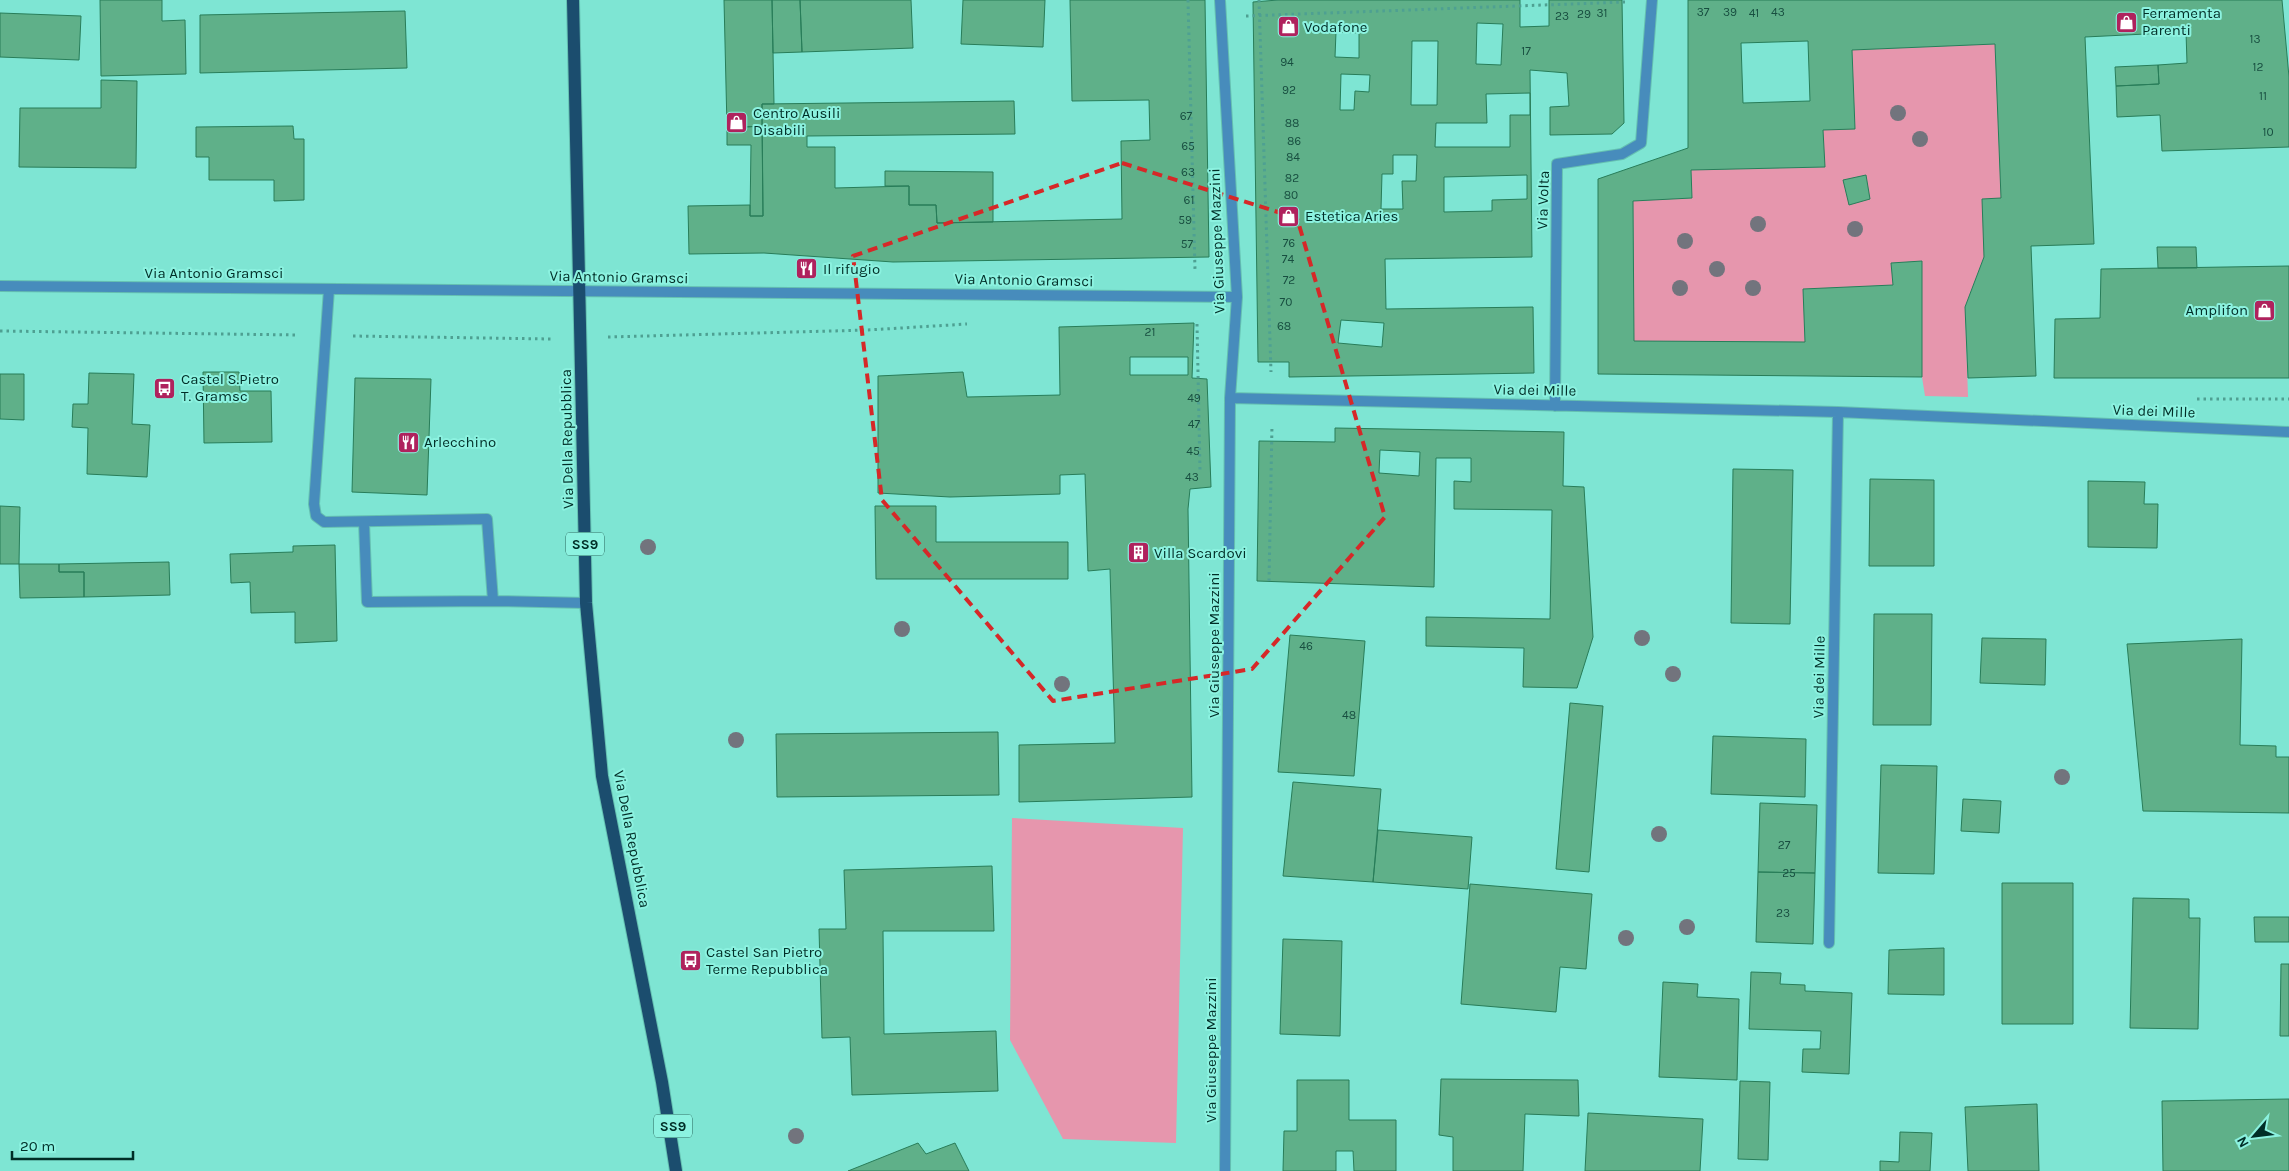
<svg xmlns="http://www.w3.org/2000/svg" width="2289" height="1171" font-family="Karla,sans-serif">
<rect width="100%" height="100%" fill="#7ee5d3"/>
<!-- green -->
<path fill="#e696ad" d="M 1995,44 L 2001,198 L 1984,257 L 1965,307 L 1968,397 L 1925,396 L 1922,377 L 1922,261 L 1892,263 L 1893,285 L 1803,289 L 1805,342 L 1634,341 L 1633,201 L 1692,198 L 1691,170 L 1824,167 L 1823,130 L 1855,128 L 1852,50 Z
M 1012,818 L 1183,828 L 1176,1143 L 1063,1139 L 1010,1040 Z"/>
<!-- building -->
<path fill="#5fb089" stroke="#287d59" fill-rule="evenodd" d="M 100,0 L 162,0 L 162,21 L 185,20 L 186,74 L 101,76 Z
M 724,0 L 772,0 L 774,104 L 762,104 L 762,126 L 727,128 Z
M 772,0 L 800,0 L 802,52 L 773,53 Z
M 800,0 L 911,0 L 913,48 L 802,52 Z
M 963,0 L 1045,0 L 1043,47 L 961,44 Z
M 1070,0 L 1205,0 L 1209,257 L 893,262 L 764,253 L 689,254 L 688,206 L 750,205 L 750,216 L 763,216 L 762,104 L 1014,101 L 1015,134 L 807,136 L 807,147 L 835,147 L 835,188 L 909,186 L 909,205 L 936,205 L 937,223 L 1122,219 L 1121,141 L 1150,140 L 1149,100 L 1072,101 Z
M 1278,0 L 1520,0 L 1520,27 L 1549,26 L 1549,0 L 1622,0 L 1624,123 L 1612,134 L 1550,135 L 1550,107 L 1569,106 L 1567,73 L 1530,70 L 1532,257 L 1385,259 L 1386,309 L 1533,307 L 1534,373 L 1289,377 L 1289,362 L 1258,362 L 1253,2 ZM 1477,23 L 1503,24 L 1501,65 L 1476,64 ZM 1336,32 L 1359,33 L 1359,58 L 1335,57 ZM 1412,41 L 1438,41 L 1437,105 L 1411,105 ZM 1341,74 L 1370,75 L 1369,92 L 1355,91 L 1354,110 L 1340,110 ZM 1530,93 L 1530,115 L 1510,115 L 1510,147 L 1435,147 L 1436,123 L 1487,123 L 1486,94 ZM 1393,155 L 1417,155 L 1416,181 L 1402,181 L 1403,209 L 1381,209 L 1382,174 L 1393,174 ZM 1527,175 L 1527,199 L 1492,200 L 1492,211 L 1444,212 L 1444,177 ZM 1341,320 L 1384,323 L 1382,347 L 1338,343 Z
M 1688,0 L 2282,0 L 2289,77 L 2289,147 L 2162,151 L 2160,115 L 2117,117 L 2116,86 L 2159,84 L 2158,65 L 2187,63 L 2186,32 L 2085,37 L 2094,244 L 2031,246 L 2036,376 L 1968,378 L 1965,307 L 1984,257 L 1982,199 L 2001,198 L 1995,44 L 1852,50 L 1855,129 L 1823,130 L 1825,167 L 1691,170 L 1692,198 L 1633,201 L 1634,341 L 1805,342 L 1803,289 L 1893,285 L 1891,263 L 1922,261 L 1922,377 L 1598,374 L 1598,179 L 1688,148 ZM 1808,41 L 1810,101 L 1743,103 L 1741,43 Z
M 405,11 L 407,68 L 200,73 L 200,15 Z
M 0,13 L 81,16 L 79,60 L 0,57 Z
M 2158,65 L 2159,84 L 2116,86 L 2115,67 Z
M 101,80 L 137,81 L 136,168 L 19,167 L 20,108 L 101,108 Z
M 293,126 L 294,139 L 304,139 L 304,200 L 274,201 L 274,180 L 209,180 L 209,157 L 196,157 L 196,127 Z
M 762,126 L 763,216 L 750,216 L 751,145 L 727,145 L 727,128 Z
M 885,171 L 993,172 L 993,222 L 937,223 L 936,205 L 909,205 L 909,186 L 885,186 Z
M 1866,175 L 1870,199 L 1849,205 L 1843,180 Z
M 2157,247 L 2196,247 L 2197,268 L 2158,268 Z
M 2289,266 L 2289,378 L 2054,378 L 2055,319 L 2100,318 L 2101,269 Z
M 1194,323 L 1192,378 L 1207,379 L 1211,487 L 1190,489 L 1188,509 L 1192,797 L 1019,802 L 1019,745 L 1115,743 L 1110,569 L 1088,571 L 1085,474 L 1060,475 L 1060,494 L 950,497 L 878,493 L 878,376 L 963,372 L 967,397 L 1060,395 L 1059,327 ZM 1130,357 L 1188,357 L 1188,375 L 1130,375 Z
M 203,372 L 239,372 L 240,391 L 271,391 L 272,442 L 204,443 Z
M 89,373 L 134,374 L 132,424 L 150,425 L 147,477 L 87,474 L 88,428 L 72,427 L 73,404 L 88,404 Z
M 0,374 L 24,374 L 24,420 L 0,419 Z
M 355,378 L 431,379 L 427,495 L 352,492 Z
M 1335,428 L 1564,432 L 1563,486 L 1584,487 L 1593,637 L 1577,688 L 1523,687 L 1524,648 L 1426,646 L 1426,617 L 1550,619 L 1552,510 L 1454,509 L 1454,481 L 1471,482 L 1471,458 L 1436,458 L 1434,587 L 1257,581 L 1259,441 L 1335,442 ZM 1380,450 L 1420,452 L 1419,476 L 1379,473 Z
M 1733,469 L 1793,470 L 1790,624 L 1731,623 Z
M 1870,479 L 1934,480 L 1934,566 L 1869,566 Z
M 2088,481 L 2145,482 L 2144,504 L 2158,504 L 2157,548 L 2088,547 Z
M 0,506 L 20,507 L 19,564 L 0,564 Z
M 875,506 L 936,506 L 936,542 L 1068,542 L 1068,579 L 876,579 Z
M 335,545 L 337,641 L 295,643 L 295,612 L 251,613 L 250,582 L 231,583 L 230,554 L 293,552 L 293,546 Z
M 169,562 L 170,595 L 84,597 L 84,572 L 59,572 L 59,564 Z
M 19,564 L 59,564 L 59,572 L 84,572 L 84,597 L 20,598 Z
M 1874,614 L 1932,614 L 1931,725 L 1873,725 Z
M 1290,635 L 1365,641 L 1354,776 L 1278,772 Z
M 1982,638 L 2046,639 L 2045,685 L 1980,683 Z
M 2242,639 L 2240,745 L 2276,746 L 2276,757 L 2289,757 L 2289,813 L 2143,811 L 2127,644 Z
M 1570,703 L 1603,706 L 1589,872 L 1556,869 Z
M 998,732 L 999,795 L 777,797 L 776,734 Z
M 1713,736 L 1806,739 L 1805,797 L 1711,794 Z
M 1881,765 L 1937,766 L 1934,874 L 1878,873 Z
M 1293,782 L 1381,789 L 1373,882 L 1283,876 Z
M 1963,799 L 2001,801 L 1999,833 L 1961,831 Z
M 1760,803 L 1817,805 L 1815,873 L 1758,872 Z
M 1378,830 L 1472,837 L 1468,889 L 1373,882 Z
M 992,866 L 994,931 L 883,931 L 884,1034 L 996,1031 L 998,1091 L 852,1095 L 850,1037 L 822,1038 L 819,929 L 846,929 L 844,870 Z
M 1758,872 L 1815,873 L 1813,944 L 1756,942 Z
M 2002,883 L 2073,883 L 2073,1024 L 2002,1024 Z
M 1470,884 L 1592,894 L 1586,969 L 1560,967 L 1556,1012 L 1461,1004 Z
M 2133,898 L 2189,899 L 2189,918 L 2200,918 L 2198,1029 L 2130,1028 Z
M 2254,917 L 2289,917 L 2289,942 L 2255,942 Z
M 1283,939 L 1342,941 L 1340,1036 L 1280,1034 Z
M 1944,948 L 1944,995 L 1888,994 L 1889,950 Z
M 2281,964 L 2289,964 L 2289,1036 L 2280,1036 Z
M 1751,972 L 1781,973 L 1780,984 L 1805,985 L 1805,991 L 1852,993 L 1849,1074 L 1802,1072 L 1803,1049 L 1820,1049 L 1821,1031 L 1749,1029 Z
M 1663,982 L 1698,984 L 1697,997 L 1739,999 L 1737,1080 L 1659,1077 Z
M 1441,1079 L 1578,1080 L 1579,1116 L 1525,1114 L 1523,1171 L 1453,1171 L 1453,1137 L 1439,1135 Z
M 1297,1080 L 1349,1080 L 1349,1120 L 1396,1120 L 1396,1171 L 1354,1171 L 1353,1151 L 1336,1151 L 1336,1171 L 1283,1171 L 1284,1131 L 1297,1131 Z
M 1740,1081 L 1770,1082 L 1768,1160 L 1738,1159 Z
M 2289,1099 L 2289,1171 L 2163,1171 L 2162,1101 Z
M 2037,1104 L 2039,1171 L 1968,1171 L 1965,1107 Z
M 1588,1113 L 1703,1119 L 1700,1171 L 1585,1171 Z
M 1900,1132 L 1932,1133 L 1930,1171 L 1880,1171 L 1880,1161 L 1899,1162 Z
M 918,1143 L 926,1154 L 955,1143 L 969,1171 L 848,1171 Z"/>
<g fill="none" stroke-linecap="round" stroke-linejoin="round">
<defs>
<path id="lane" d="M 329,289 L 314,504 L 316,516 L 324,522 L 487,519 L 493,601 L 586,603
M 364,522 L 367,602 L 493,601"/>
<path id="street" d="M 1220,0 L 1237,297 L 1230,398 L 1225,1171
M 0,286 L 1237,297
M 1230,398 L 1838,412 L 2289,432
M 1555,406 L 1557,164 L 1622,154 L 1641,143 L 1652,0
M 1829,943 L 1838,412"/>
<path id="primary" d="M 573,0 L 586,603 L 602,776 L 662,1082 L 676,1171"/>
</defs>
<!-- lane casing -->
<use href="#lane" stroke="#65c0b1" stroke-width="12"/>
<!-- street casing -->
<use href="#street" stroke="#65c0b1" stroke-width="12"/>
<!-- primary casing -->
<use href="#primary" stroke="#65c0b1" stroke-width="14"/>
<!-- path -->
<path stroke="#4ea092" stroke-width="3" stroke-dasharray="2.5 4" stroke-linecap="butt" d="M 1188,0 L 1195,270
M 1259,0 L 1271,372
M 1246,16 L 1625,2
M 1197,324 L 1200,470
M 0,331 L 299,335
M 353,336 L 552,339
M 608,337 L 868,330 L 967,324
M 2197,399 L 2289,399
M 1269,581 L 1272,425"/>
<!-- lane -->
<use href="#lane" stroke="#478cbc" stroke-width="10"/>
<!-- street -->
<use href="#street" stroke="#478cbc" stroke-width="10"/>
<!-- primary -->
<use href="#primary" stroke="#1b4d6e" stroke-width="12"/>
</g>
<!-- trees -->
<g fill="#72747d">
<circle cx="1898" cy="113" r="8"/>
<circle cx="1920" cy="139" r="8"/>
<circle cx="1758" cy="224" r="8"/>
<circle cx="1855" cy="229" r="8"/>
<circle cx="1685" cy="241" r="8"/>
<circle cx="1717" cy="269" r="8"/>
<circle cx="1680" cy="288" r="8"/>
<circle cx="1753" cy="288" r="8"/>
<circle cx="648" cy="547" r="8"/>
<circle cx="902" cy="629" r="8"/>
<circle cx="1642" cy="638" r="8"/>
<circle cx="1673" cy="674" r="8"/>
<circle cx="1062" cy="684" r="8"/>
<circle cx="736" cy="740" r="8"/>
<circle cx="2062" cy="777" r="8"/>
<circle cx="1659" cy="834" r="8"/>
<circle cx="1687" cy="927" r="8"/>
<circle cx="1626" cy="938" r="8"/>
<circle cx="796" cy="1136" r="8"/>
</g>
<!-- marked area -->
<path fill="none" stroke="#d62828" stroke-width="4" stroke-dasharray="10 6" stroke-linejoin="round" d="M 1122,163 L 1297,218 L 1385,517 L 1252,669 L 1053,701 L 882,500 L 853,256 Z"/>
<!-- icons -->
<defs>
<symbol id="shop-square" viewBox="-11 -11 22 22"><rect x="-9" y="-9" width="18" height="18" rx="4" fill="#af225d" stroke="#8cf2e0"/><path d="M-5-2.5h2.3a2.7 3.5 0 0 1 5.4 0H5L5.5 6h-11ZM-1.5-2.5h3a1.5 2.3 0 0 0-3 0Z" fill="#fff"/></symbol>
<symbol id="restaurant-square" viewBox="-11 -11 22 22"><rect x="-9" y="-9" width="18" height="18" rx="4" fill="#af225d" stroke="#8cf2e0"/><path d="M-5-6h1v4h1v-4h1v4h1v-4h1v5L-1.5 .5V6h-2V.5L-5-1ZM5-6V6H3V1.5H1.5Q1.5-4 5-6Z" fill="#fff"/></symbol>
<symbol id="bus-square" viewBox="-11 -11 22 22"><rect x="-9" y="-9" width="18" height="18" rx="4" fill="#af225d" stroke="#8cf2e0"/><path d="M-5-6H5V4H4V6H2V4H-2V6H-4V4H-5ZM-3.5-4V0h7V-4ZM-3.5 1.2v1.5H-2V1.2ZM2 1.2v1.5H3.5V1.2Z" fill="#fff"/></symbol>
<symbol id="building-square" viewBox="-11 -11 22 22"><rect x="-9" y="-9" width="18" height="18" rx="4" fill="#af225d" stroke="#8cf2e0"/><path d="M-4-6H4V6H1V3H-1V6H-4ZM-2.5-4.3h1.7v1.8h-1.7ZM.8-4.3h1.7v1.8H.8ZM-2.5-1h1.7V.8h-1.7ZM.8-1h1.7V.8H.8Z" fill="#fff"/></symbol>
</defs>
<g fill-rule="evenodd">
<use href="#shop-square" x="2114" y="10" width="25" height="25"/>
<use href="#shop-square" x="1276" y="14" width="25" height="25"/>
<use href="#shop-square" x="724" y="110" width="25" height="25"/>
<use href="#shop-square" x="1276" y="204" width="25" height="25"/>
<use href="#restaurant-square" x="794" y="256" width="25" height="25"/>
<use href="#shop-square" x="2252" y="298" width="25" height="25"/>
<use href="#bus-square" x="152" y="376" width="25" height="25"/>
<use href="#restaurant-square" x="396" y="430" width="25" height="25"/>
<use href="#building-square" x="1126" y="540" width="25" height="25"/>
<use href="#bus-square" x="678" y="948" width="25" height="25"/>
</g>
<g text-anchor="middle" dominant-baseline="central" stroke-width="4" stroke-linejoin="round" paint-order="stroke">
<!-- number labels -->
<g font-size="12" fill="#184e40">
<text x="1703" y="12">37</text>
<text x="1730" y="12">39</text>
<text x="1778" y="12">43</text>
<text x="1602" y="13">31</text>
<text x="1754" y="13">41</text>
<text x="1584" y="14">29</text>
<text x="1562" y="16">23</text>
<text x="2255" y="39">13</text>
<text x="1526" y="51">17</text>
<text x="1287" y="62">94</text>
<text x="2258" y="67">12</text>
<text x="1289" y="90">92</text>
<text x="2263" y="96">11</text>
<text x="1186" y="116">67</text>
<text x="1292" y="123">88</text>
<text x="2268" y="132">10</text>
<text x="1294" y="141">86</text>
<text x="1188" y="146">65</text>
<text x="1293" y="157">84</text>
<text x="1188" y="172">63</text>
<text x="1292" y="178">82</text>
<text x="1291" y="195">80</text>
<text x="1189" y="200">61</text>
<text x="1185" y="220">59</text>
<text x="1289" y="243">76</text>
<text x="1187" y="244">57</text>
<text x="1288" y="259">74</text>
<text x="1289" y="280">72</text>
<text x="1286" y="302">70</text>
<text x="1284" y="326">68</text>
<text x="1150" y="332">21</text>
<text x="1194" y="398">49</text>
<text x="1194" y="424">47</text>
<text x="1193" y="451">45</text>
<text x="1192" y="477">43</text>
<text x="1306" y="646">46</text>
<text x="1349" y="715">48</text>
<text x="1784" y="845">27</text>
<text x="1789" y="873">25</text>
<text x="1783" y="913">23</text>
</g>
<!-- shield labels -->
<g fill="#8cf2e0" stroke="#2a695e" stroke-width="1">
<rect x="566" y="532.5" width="38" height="23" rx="4"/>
<rect x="654" y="1114.5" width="38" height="23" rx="4"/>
</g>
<g font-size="14" font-weight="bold" fill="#002e27">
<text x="585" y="544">SS9</text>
<text x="673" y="1126">SS9</text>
</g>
<!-- poi labels -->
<g font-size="15" fill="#002e27" stroke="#8cf2e0" text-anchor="start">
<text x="2142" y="13">Ferramenta<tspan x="2142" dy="17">Parenti</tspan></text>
<text x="1304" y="27">Vodafone</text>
<text x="753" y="113">Centro Ausili<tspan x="753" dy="17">Disabili</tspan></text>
<text x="1305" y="216">Estetica Aries</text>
<text x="823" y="269">Il rifugio</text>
<text x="2248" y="310" text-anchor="end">Amplifon</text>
<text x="181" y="379">Castel S.Pietro<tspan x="181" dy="17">T. Gramsc</tspan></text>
<text x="424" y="442">Arlecchino</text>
<text x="1154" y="553">Villa Scardovi</text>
<text x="706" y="952">Castel San Pietro<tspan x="706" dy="17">Terme Repubblica</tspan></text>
</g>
<!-- street labels -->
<g font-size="15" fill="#002e27" stroke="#8cf2e0">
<text transform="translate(1543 200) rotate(-88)">Via Volta</text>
<text transform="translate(1217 241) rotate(-92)">Via Giuseppe Mazzini</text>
<text x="214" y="273">Via Antonio Gramsci</text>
<text transform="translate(619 277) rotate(1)">Via Antonio Gramsci</text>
<text transform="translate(1024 280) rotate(1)">Via Antonio Gramsci</text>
<text transform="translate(1535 390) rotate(1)">Via dei Mille</text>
<text transform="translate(2154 411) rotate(2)">Via dei Mille</text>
<text transform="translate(567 439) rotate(-91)">Via Della Repubblica</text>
<text transform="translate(1214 645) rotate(-90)">Via Giuseppe Mazzini</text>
<text transform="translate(1819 677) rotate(-89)">Via dei Mille</text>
<text transform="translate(632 839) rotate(79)">Via Della Repubblica</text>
<text transform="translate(1211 1050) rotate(-90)">Via Giuseppe Mazzini</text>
</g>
</g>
<!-- north arrow -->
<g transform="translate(2254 1136) rotate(242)" stroke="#8cf2e0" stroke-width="4" paint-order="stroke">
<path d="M0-4L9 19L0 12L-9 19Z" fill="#002e27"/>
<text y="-8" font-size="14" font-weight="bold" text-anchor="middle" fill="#002e27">N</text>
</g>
<!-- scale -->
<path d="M12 1151v8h121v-8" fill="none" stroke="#002e27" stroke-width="2.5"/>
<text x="20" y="1151" font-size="15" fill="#002e27" stroke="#8cf2e0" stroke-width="4" paint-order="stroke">20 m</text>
</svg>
